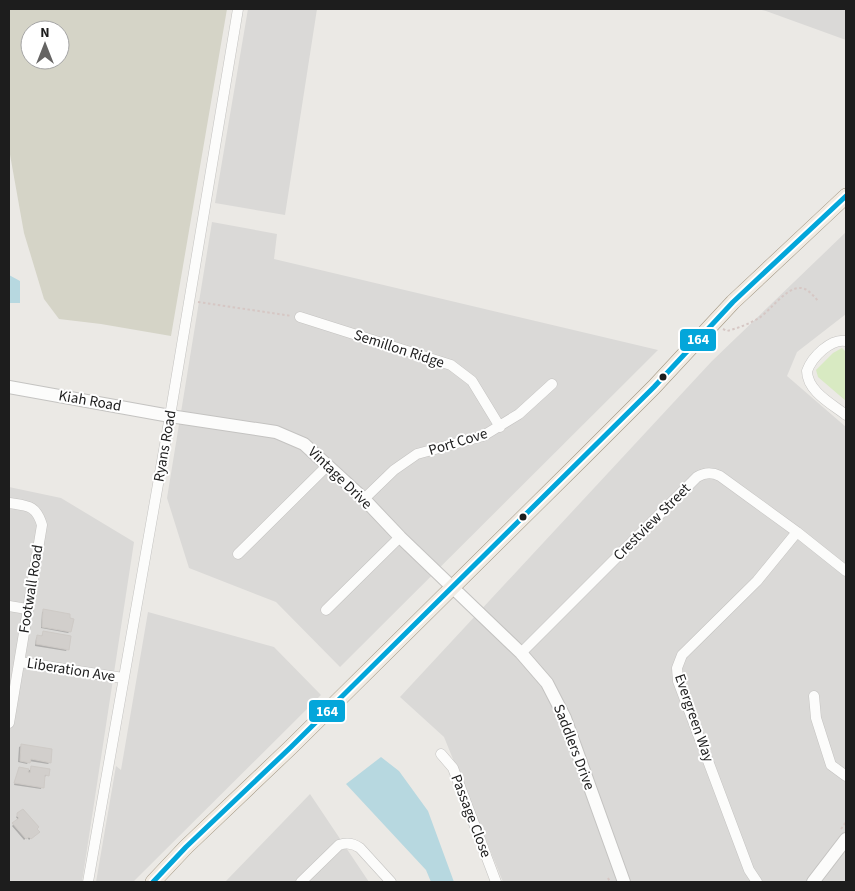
<svg xmlns="http://www.w3.org/2000/svg" width="855" height="891" font-family="'Source Sans 3',sans-serif">
<rect width="100%" height="100%" fill="#ebe9e5"/>
<!-- residential -->
<path fill="#dad9d7" d="M 248,9 L 317,9 L 285,215 L 215,203 Z
M 758,9 L 846,9 L 846,40 L 766,11 Z
M 212,222 L 277,234 L 274,259 L 658,350 L 340,667 L 276,602 L 189,568 L 167,498 Z
M 846,232 L 846,314 L 797,352 L 787,376 L 846,427 L 846,882 L 503,882 L 444,737 L 400,697 L 712,361 Z
M 9,487 L 61,498 L 134,542 L 82,882 L 9,882 Z
M 148,612 L 274,647 L 321,695 L 133,882 L 96,882 L 116,766 L 121,770 Z
M 310,794 L 369,882 L 225,882 Z"/>
<!-- construction -->
<path fill="#d5d4c7" fill-rule="evenodd" d="M 9,9 L 227,9 L 171,336 L 101,324 L 59,319 L 44,299 L 24,233 L 9,149 ZM 30,30 L 60,30 L 60,60 L 30,60 Z"/>
<!-- grass -->
<path fill="#d8eac2" d="M 842,348 L 846,352 L 846,401 L 818,377 L 816,370 L 833,353 Z"/>
<!-- water -->
<path fill="#b7d8e0" d="M 9,275 L 20,281 L 20,303 L 9,303 Z
M 381,757 L 399,771 L 428,811 L 454,882 L 431,882 L 426,870 L 346,784 Z"/>
<!-- shadow -->
<path fill="#0003" d="M 44,611 L 70,631 L 68,633 L 41,628 L 42,612 Z
M 43,633 L 67,649 L 66,651 L 35,646 L 36,638 L 38,636 L 41,637 Z
M 21,746 L 50,762 L 48,764 L 29,761 L 27,764 L 18,762 L 19,747 Z
M 31,768 L 48,775 L 44,777 L 41,789 L 14,785 L 19,769 L 30,770 Z
M 23,810 L 38,832 L 29,840 L 27,837 L 24,840 L 12,826 L 18,820 L 16,817 Z"/>
<!-- building -->
<path fill="#d2cfcc" stroke="#cecac6" d="M 43,609 L 70,614 L 70,618 L 74,619 L 71,632 L 42,627 Z
M 43,631 L 71,636 L 69,650 L 36,644 L 37,635 L 42,636 Z
M 21,744 L 52,749 L 51,763 L 31,759 L 30,763 L 20,761 Z
M 31,766 L 50,769 L 49,776 L 45,775 L 44,788 L 14,783 L 19,767 L 29,769 L 28,772 L 30,773 Z
M 23,809 L 39,827 L 37,829 L 40,832 L 31,839 L 29,837 L 26,839 L 12,823 L 19,818 L 17,816 L 17,813 Z"/>
<g fill="none" stroke-linecap="round" stroke-linejoin="round">
<defs>
<path id="minor" d="M 300,317 L 451,365 L 472,381 L 500,427
M 846,341 C 831,338 812,357 807,371 C 807,391 832,404 846,415
M 364,499 L 394,470 L 417,454 L 483,436 L 519,414 L 552,384
M 9,503 C 28,506 36,505 42,525 L 9,723
M 238,554 L 328,465
M 9,606 L 27,609
M 326,610 L 400,537
M 521,653 L 697,477 C 705,472 712,472 720,476 L 797,532 L 846,571
M 20,662 L 123,678
M 814,696 L 816,718 L 831,765 L 846,776
M 441,754 L 453,768 L 496,882
M 88,882 L 170,416 L 238,9
M 301,882 L 339,845 C 347,842 353,843 360,848 L 391,882
M 757,882 L 749,870 L 678,681 L 677,668 L 682,655 L 757,581 L 797,532"/>
<path id="tertiary" d="M 9,387 L 170,416 L 276,432 L 304,444 L 364,499 L 400,537 L 521,653 L 547,683 L 565,718 L 624,882
M 813,882 L 846,839"/>
<path id="primary" d="M 153,882 L 186,847 L 291,747 L 581,460 L 654,387 L 733,302 L 846,196"/>
</defs>
<!-- minor casing -->
<use href="#minor" stroke="#c4c3c1" stroke-width="11"/>
<!-- tertiary casing -->
<use href="#tertiary" stroke="#c4c3c1" stroke-width="14"/>
<!-- primary casing -->
<use href="#primary" stroke="#a19682" stroke-width="16"/>
<!-- path -->
<path stroke="#d6c7c4" stroke-width="2" stroke-dasharray="2.5 2.5" stroke-linecap="butt" d="M 198,302 L 292,316
M 723,329 L 727,331 C 738,328 749,324 759,318 C 772,310 790,280 807,290 C 811,293 815,297 818,301
M 841,829 L 846,822
M 608,878 L 610,882"/>
<!-- minor -->
<use href="#minor" stroke="#fcfcfb" stroke-width="10"/>
<!-- tertiary -->
<use href="#tertiary" stroke="#fcfcfb" stroke-width="12"/>
<!-- primary -->
<use href="#primary" stroke="#f1ebe3" stroke-width="15"/>
<defs>
<path id="bus-1" d="M 153,882 L 186,847 L 291,747 L 654,387 L 733,302 L 846,196"/>
</defs>
<!-- bus-1 casing -->
<use href="#bus-1" stroke="#fff" stroke-width="9"/>
<!-- bus-1 -->
<use href="#bus-1" stroke="#03a6da" stroke-width="5"/>
</g>
<!-- markers -->
<g fill="#1d1d1d" stroke="#fff" stroke-width="2">
<circle cx="663" cy="377" r="4.5"/>
<circle cx="523" cy="517" r="4.5"/>
</g>
<g text-anchor="middle" dominant-baseline="central" stroke-width="4" stroke-linejoin="round" paint-order="stroke">
<!-- street labels -->
<g font-size="15" fill="#1d1d1d" stroke="#fff">
<text transform="translate(399 349) rotate(18)">Semillon Ridge</text>
<text transform="translate(90 401) rotate(10)">Kiah Road</text>
<text transform="translate(458 442) rotate(-17)">Port Cove</text>
<text transform="translate(165 446) rotate(-80)">Ryans Road</text>
<text transform="translate(340 478) rotate(44)">Vintage Drive</text>
<text transform="translate(652 522) rotate(-45)">Crestview Street</text>
<text transform="translate(31 589) rotate(-81)">Footwall Road</text>
<text transform="translate(71 670) rotate(9)">Liberation Ave</text>
<text transform="translate(694 718) rotate(71)">Evergreen Way</text>
<text transform="translate(574 747) rotate(69)">Saddlers Drive</text>
<text transform="translate(471 816) rotate(69)">Passage Close</text>
</g>
</g>
<g stroke="#fff" stroke-width="2">
<rect x="679" y="328" width="38" height="24" rx="5" fill="#03a6da"/>
<rect x="308" y="699" width="38" height="24" rx="5" fill="#03a6da"/>
</g>
<g font-size="14" text-anchor="middle" font-weight="bold" fill="#fff">
<text x="698" y="344">164</text>
<text x="327" y="716">164</text>
</g>
<!-- border -->
<rect width="855" height="891" fill="none" stroke="#1d1d1d" stroke-width="20"/>
<!-- north arrow -->
<g transform="translate(45 45)"><circle r="24" fill="#ffffff" stroke="#a5a5a5"/>
<path d="M0-4L9 19L0 12L-9 19Z" fill="#656463"/>
<text y="-8" font-size="14" font-weight="bold" text-anchor="middle" fill="#1d1d1d">N</text>
</g>
</svg>
